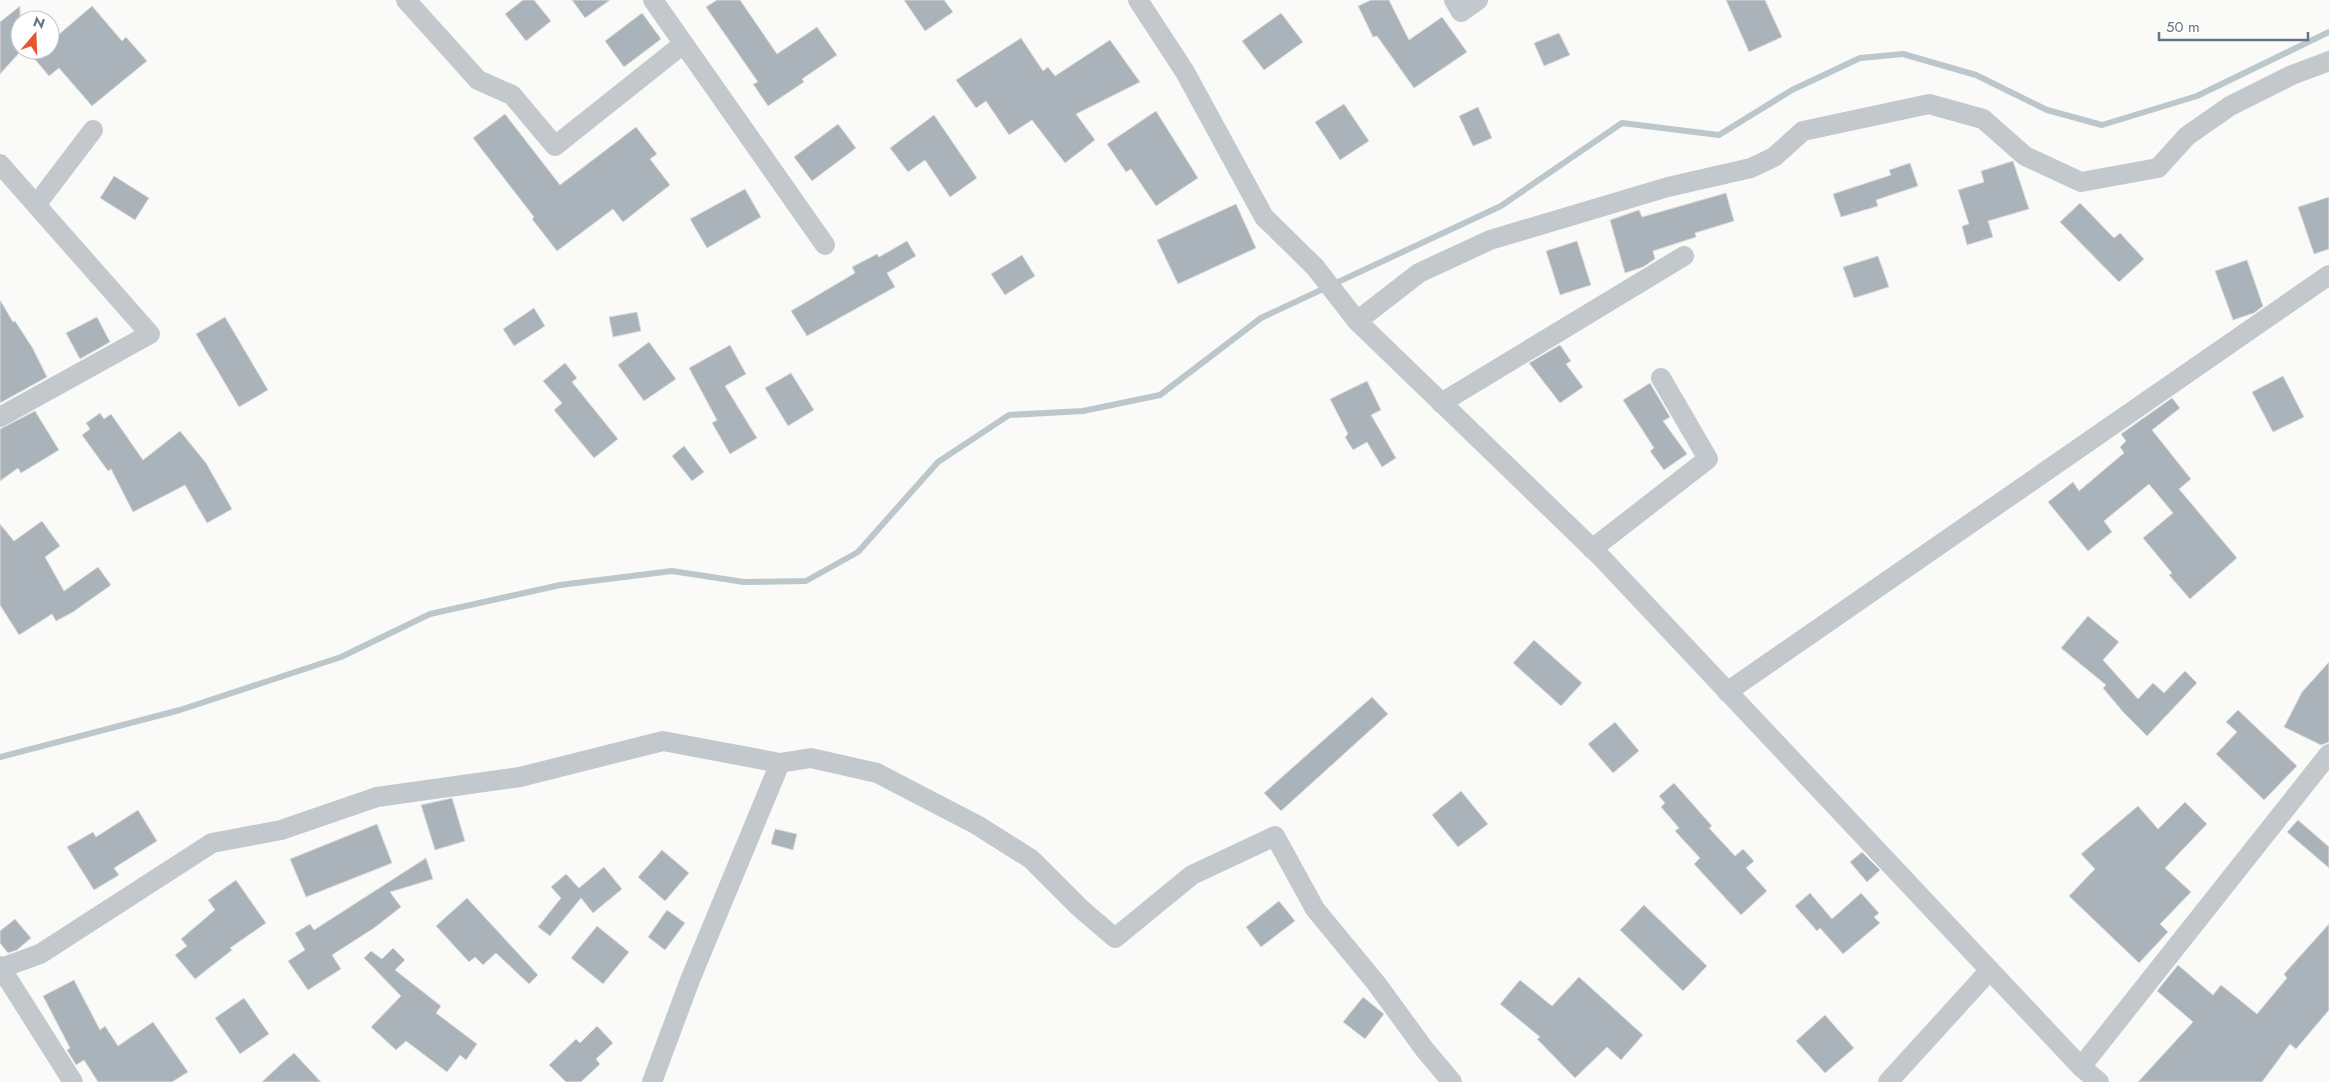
<svg xmlns="http://www.w3.org/2000/svg" width="2329" height="1082" font-family="Jost,sans-serif">
<rect width="100%" height="100%" fill="#fafaf8"/>
<g fill="none" stroke-linecap="round" stroke-linejoin="round">
<!-- stream -->
<path stroke="#bbc7cb" stroke-width="6" d="M 0,757 L 180,710 L 341,657 L 430,614 L 560,585 L 672,571 L 744,582 L 806,581 L 858,552 L 938,462 L 1009,415 L 1083,411 L 1160,395 L 1261,318 L 1501,206 L 1622,123 L 1719,135 L 1792,90 L 1860,58 L 1903,54 L 1976,75 L 2047,110 L 2102,125 L 2197,96 L 2329,32"/>
</g>
<!-- building -->
<path fill="#aab3b9" stroke="#dcdcda" d="M 523,0 L 534,0 L 551,21 L 526,41 L 505,14 Z
M 572,0 L 610,0 L 585,18 Z
M 717,0 L 740,0 L 777,54 L 817,27 L 837,55 L 802,79 L 804,82 L 768,106 L 753,84 L 758,82 L 706,7 Z
M 904,0 L 944,0 L 953,12 L 925,31 Z
M 1371,0 L 1389,0 L 1409,40 L 1442,17 L 1467,52 L 1414,88 L 1377,36 L 1373,37 L 1358,6 Z
M 1726,0 L 1765,0 L 1782,37 L 1749,52 Z
M 20,6 L 20,52 L 0,74 L 0,22 Z
M 92,6 L 122,41 L 126,37 L 147,61 L 92,106 L 59,68 L 49,76 L 27,50 L 50,50 L 50,42 Z
M 642,13 L 661,39 L 624,67 L 605,41 Z
M 1281,13 L 1303,42 L 1264,70 L 1242,41 Z
M 1559,33 L 1570,55 L 1544,66 L 1534,43 Z
M 1021,38 L 1043,71 L 1048,67 L 1055,76 L 1110,40 L 1140,82 L 1076,114 L 1095,140 L 1065,163 L 1032,120 L 1009,135 L 986,101 L 976,108 L 956,80 Z
M 1344,104 L 1369,141 L 1340,160 L 1315,122 Z
M 1478,107 L 1492,138 L 1473,146 L 1459,116 Z
M 1156,111 L 1198,178 L 1156,206 L 1131,169 L 1126,172 L 1107,144 Z
M 505,114 L 560,185 L 636,127 L 657,154 L 650,159 L 670,185 L 623,222 L 613,209 L 557,251 L 532,219 L 534,217 L 473,138 Z
M 934,115 L 977,178 L 950,197 L 925,160 L 908,172 L 890,148 Z
M 838,124 L 856,148 L 812,181 L 794,157 Z
M 2013,161 L 2029,209 L 1988,221 L 1993,237 L 1967,245 L 1962,226 L 1969,224 L 1958,190 L 1984,182 L 1981,171 Z
M 1910,163 L 1918,186 L 1876,200 L 1878,206 L 1841,217 L 1833,194 L 1891,175 L 1889,170 Z
M 114,176 L 149,198 L 135,220 L 100,198 Z
M 745,189 L 761,217 L 707,248 L 690,219 Z
M 1726,193 L 1734,221 L 1695,233 L 1696,237 L 1653,251 L 1655,259 L 1643,267 L 1625,273 L 1610,220 L 1639,210 L 1642,217 Z
M 2329,197 L 2329,249 L 2314,254 L 2298,207 Z
M 2080,203 L 2114,238 L 2120,233 L 2144,259 L 2119,282 L 2060,222 Z
M 1236,204 L 1256,248 L 1178,284 L 1157,240 Z
M 907,241 L 916,256 L 887,273 L 895,287 L 807,336 L 791,311 L 855,273 L 852,267 L 877,254 L 879,257 Z
M 1577,241 L 1591,285 L 1560,295 L 1546,251 Z
M 1022,255 L 1035,276 L 1005,295 L 991,274 Z
M 1878,256 L 1889,287 L 1854,298 L 1843,267 Z
M 2247,260 L 2263,306 L 2254,313 L 2233,320 L 2215,271 Z
M 0,300 L 13,322 L 15,321 L 32,347 L 47,377 L 0,403 Z
M 534,308 L 545,326 L 514,346 L 503,329 Z
M 637,312 L 641,331 L 613,337 L 609,317 Z
M 97,317 L 110,342 L 80,359 L 66,333 Z
M 225,317 L 268,390 L 239,407 L 196,334 Z
M 649,342 L 676,379 L 644,401 L 618,365 Z
M 730,345 L 746,374 L 725,386 L 757,438 L 730,454 L 712,423 L 717,420 L 689,368 Z
M 1560,345 L 1571,361 L 1566,364 L 1583,387 L 1560,403 L 1529,363 Z
M 565,363 L 577,378 L 572,382 L 618,439 L 594,458 L 554,410 L 562,403 L 543,381 Z
M 791,373 L 814,410 L 788,426 L 765,388 Z
M 2283,376 L 2304,417 L 2273,432 L 2252,392 Z
M 1367,381 L 1381,410 L 1371,415 L 1396,458 L 1382,467 L 1367,442 L 1353,450 L 1345,437 L 1348,434 L 1330,399 Z
M 1650,383 L 1670,417 L 1663,421 L 1687,454 L 1664,470 L 1650,451 L 1654,448 L 1623,400 Z
M 2172,398 L 2180,408 L 2152,430 L 2191,479 L 2179,489 L 2237,558 L 2190,599 L 2169,575 L 2172,573 L 2143,538 L 2173,513 L 2149,484 L 2104,521 L 2112,532 L 2088,551 L 2048,502 L 2073,482 L 2079,491 L 2124,453 L 2120,447 L 2126,441 L 2121,434 Z
M 35,411 L 59,450 L 21,473 L 18,468 L 0,481 L 0,429 Z
M 100,413 L 104,419 L 111,414 L 143,460 L 180,431 L 206,463 L 232,509 L 207,523 L 185,485 L 133,512 L 111,469 L 108,471 L 82,435 L 90,429 L 86,423 Z
M 684,446 L 704,472 L 692,481 L 672,456 Z
M 42,521 L 60,546 L 45,557 L 64,591 L 98,567 L 111,585 L 73,612 L 56,621 L 52,614 L 19,635 L 0,605 L 0,524 L 14,541 Z
M 2088,616 L 2119,642 L 2103,660 L 2138,699 L 2153,683 L 2164,693 L 2185,671 L 2197,683 L 2147,736 L 2124,713 L 2103,688 L 2106,685 L 2061,648 Z
M 1534,640 L 1582,683 L 1561,706 L 1513,663 Z
M 2329,662 L 2329,742 L 2321,745 L 2284,727 L 2302,692 Z
M 1372,697 L 1388,714 L 1281,811 L 1264,793 Z
M 2238,710 L 2297,766 L 2264,800 L 2216,754 L 2237,732 L 2226,722 Z
M 1615,722 L 1639,751 L 1613,773 L 1588,744 Z
M 1674,783 L 1712,826 L 1709,828 L 1735,856 L 1743,849 L 1754,861 L 1746,868 L 1767,891 L 1741,915 L 1694,864 L 1700,858 L 1675,831 L 1679,828 L 1661,807 L 1665,803 L 1659,796 Z
M 1461,791 L 1488,824 L 1458,847 L 1432,815 Z
M 452,798 L 465,841 L 435,850 L 421,805 Z
M 2185,802 L 2207,824 L 2165,868 L 2191,892 L 2160,924 L 2168,932 L 2139,963 L 2069,896 L 2095,869 L 2081,854 L 2138,806 L 2158,829 Z
M 138,810 L 157,841 L 114,868 L 119,875 L 94,890 L 67,847 L 93,832 L 96,837 Z
M 2298,820 L 2329,847 L 2329,868 L 2287,832 Z
M 377,824 L 392,863 L 306,897 L 290,859 Z
M 775,829 L 797,834 L 793,850 L 771,844 Z
M 662,850 L 689,873 L 665,901 L 638,877 Z
M 1862,852 L 1880,870 L 1867,882 L 1850,862 Z
M 426,858 L 433,879 L 390,892 L 401,907 L 374,928 L 332,955 L 341,969 L 308,990 L 288,961 L 305,950 L 295,933 L 310,924 L 314,930 Z
M 604,867 L 622,889 L 593,913 L 581,898 L 550,936 L 538,927 L 561,898 L 551,887 L 566,874 L 579,888 Z
M 236,880 L 266,923 L 230,948 L 232,950 L 195,979 L 175,955 L 187,946 L 181,939 L 215,910 L 208,900 Z
M 1810,893 L 1832,919 L 1861,893 L 1879,913 L 1874,917 L 1880,923 L 1843,954 L 1820,928 L 1817,931 L 1795,906 Z
M 467,898 L 538,975 L 529,984 L 496,953 L 483,965 L 475,957 L 469,962 L 436,926 Z
M 1279,901 L 1295,921 L 1261,947 L 1246,927 Z
M 1644,905 L 1707,966 L 1683,991 L 1620,930 Z
M 667,910 L 685,923 L 665,950 L 648,937 Z
M 15,919 L 31,938 L 17,950 L 8,953 L 0,943 L 0,931 Z
M 2329,924 L 2329,1010 L 2296,1049 L 2290,1044 L 2262,1082 L 2138,1082 L 2193,1022 L 2157,991 L 2178,965 L 2213,995 L 2221,985 L 2257,1014 L 2287,978 L 2284,974 Z
M 597,926 L 629,952 L 603,984 L 571,958 Z
M 393,948 L 405,960 L 395,970 L 441,1006 L 436,1013 L 477,1044 L 466,1060 L 460,1055 L 447,1072 L 406,1041 L 396,1050 L 371,1027 L 401,996 L 364,958 L 371,951 L 382,959 Z
M 1579,977 L 1643,1035 L 1621,1060 L 1607,1047 L 1575,1078 L 1537,1039 L 1540,1037 L 1500,1004 L 1520,980 L 1552,1006 Z
M 74,980 L 100,1030 L 105,1026 L 118,1046 L 153,1022 L 188,1072 L 172,1082 L 98,1082 L 84,1060 L 76,1065 L 67,1050 L 70,1048 L 43,996 Z
M 1363,997 L 1384,1014 L 1365,1039 L 1343,1022 Z
M 244,998 L 269,1034 L 240,1054 L 215,1018 Z
M 1825,1015 L 1854,1048 L 1825,1073 L 1796,1041 Z
M 597,1026 L 613,1043 L 596,1059 L 600,1064 L 581,1082 L 566,1082 L 549,1065 L 576,1039 L 580,1043 Z
M 294,1053 L 321,1082 L 262,1082 L 280,1065 Z"/>
<g fill="none" stroke-linecap="round" stroke-linejoin="round">
<!-- minor -->
<path stroke="#c3c8cc" stroke-width="20" d="M 406,0 L 478,80 L 512,95 L 555,146 L 682,45
M 653,0 L 825,245
M 1138,0 L 1185,72 L 1264,217 L 1315,267 L 1357,321 L 1419,273 L 1490,240 L 1668,187 L 1751,168 L 1774,157 L 1803,131 L 1929,104 L 1983,119 L 2025,156 L 2081,182 L 2158,168 L 2187,136 L 2230,106 L 2292,75 L 2329,61
M 1454,0 L 1461,12 L 1478,0
M 0,164 L 150,334 L 0,417
M 36,205 L 93,130
M 1357,321 L 1599,555 L 2081,1067 L 2099,1082
M 1441,403 L 1684,256
M 1592,549 L 1708,459 L 1661,378
M 1727,692 L 2329,275
M 0,966 L 1,968 L 40,954 L 212,843 L 281,830 L 377,797 L 520,777 L 663,741 L 780,763 L 811,758 L 877,773 L 977,825 L 1031,859 L 1080,908 L 1115,938 L 1192,875 L 1275,836 L 1315,909 L 1376,983 L 1425,1050 L 1452,1082
M 1,968 L 73,1082
M 2081,1067 L 2329,754
M 652,1082 L 690,980 L 780,763
M 1888,1082 L 1990,970"/>
</g>
<!-- north arrow -->
<g transform="translate(35 35) rotate(19)"><circle r="24" fill="#ffffff" stroke="#c1c8cd"/>
<path d="M0-4L9 19L0 12L-9 19Z" fill="#e4572e"/>
<text y="-8" font-size="14" font-weight="bold" text-anchor="middle" fill="#657683">N</text>
</g>
<!-- scale -->
<path d="M2159 32v8h149v-8" fill="none" stroke="#657683" stroke-width="2.5"/>
<text x="2166" y="32" font-size="15" fill="#657683" stroke="#ffffff" stroke-width="4" paint-order="stroke">50 m</text>
</svg>
